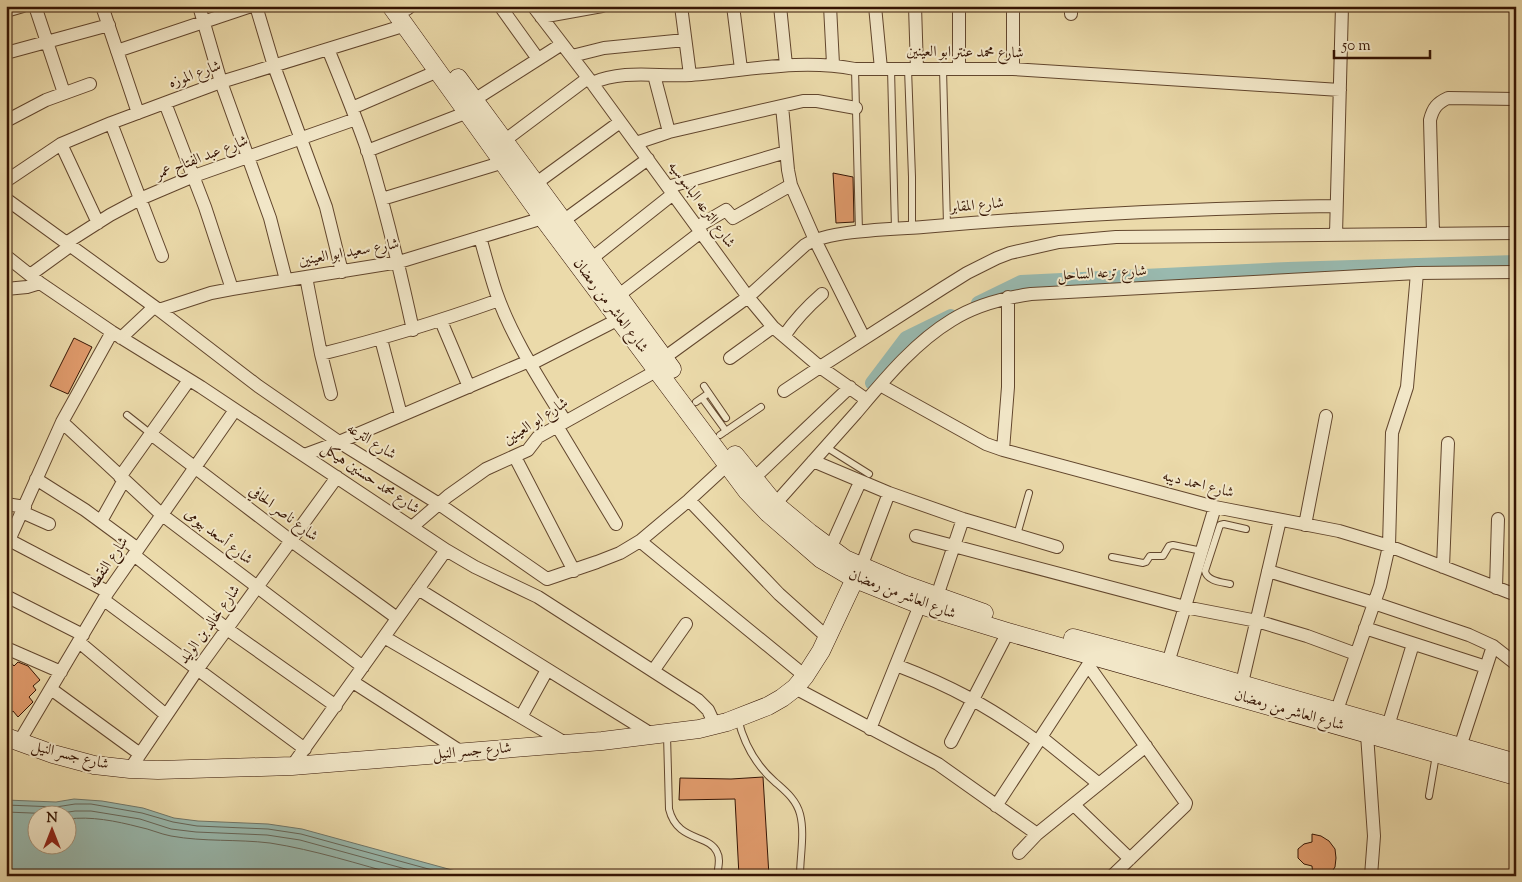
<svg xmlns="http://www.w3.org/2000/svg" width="1522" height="882" font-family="'Sorts Mill Goudy',Amiri,serif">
<rect width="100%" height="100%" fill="#ebdaaa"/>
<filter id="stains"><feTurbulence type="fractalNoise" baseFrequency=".004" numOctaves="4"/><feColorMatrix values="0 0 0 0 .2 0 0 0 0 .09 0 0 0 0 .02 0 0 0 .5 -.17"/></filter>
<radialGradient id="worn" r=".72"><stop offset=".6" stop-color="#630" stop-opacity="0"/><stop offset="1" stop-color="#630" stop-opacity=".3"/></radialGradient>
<!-- water -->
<path fill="#99bab0" stroke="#71786b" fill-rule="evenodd" d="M 74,799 L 102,801 L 143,808 L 174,818 L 198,821 L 268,824 L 302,829 L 474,876 L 6,876 L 6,800 L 56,802 ZM 38,814 L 68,814 L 68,844 L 38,844 Z"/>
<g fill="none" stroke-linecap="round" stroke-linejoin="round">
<!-- shore -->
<path stroke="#67675a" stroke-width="1" d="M 6,805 L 56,807 L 75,804 L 91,804 L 142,813 L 173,822 L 197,826 L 268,829 L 301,834 L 454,876
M 6,812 L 56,814 L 75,811 L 91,811 L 140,819 L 171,829 L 196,832 L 267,835 L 300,840 L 431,876
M 68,819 C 91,816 116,821 139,827 C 150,829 160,834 171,836 C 204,842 237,839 270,843 C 315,850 358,864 402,876"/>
<!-- canal -->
<path stroke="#99bab0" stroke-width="14" d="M 978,303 L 1021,282 L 1288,269 L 1516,262
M 872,383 L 906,338 L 951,316"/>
</g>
<!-- building -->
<path fill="#e19b6c" stroke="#351403" d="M 833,173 L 853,177 L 854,222 L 836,223 Z
M 74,338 L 92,347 L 68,394 L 50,386 Z
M 6,657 L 14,666 L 18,662 L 28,666 L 40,680 L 33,686 L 36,690 L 29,697 L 33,702 L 18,717 L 13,711 L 6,717 Z
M 763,777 L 769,876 L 739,876 L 735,799 L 679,800 L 680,778 L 731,779 Z
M 1312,834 L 1321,836 L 1329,841 L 1335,849 L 1336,858 L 1335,867 L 1329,876 L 1313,876 L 1312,866 L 1304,864 L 1298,858 L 1298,849 L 1304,844 L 1312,842 Z"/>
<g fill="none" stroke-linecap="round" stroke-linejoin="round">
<defs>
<path id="lane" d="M 855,69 L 859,232
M 891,69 L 895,229
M 908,69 L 912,177 L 912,228
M 943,69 L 947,225
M 704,386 L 726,418
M 702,398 L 726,431
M 696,402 L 706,395
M 127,415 L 151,434
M 720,435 L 761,407
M 826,447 L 869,474
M 1017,535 L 1029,493
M 1112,557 L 1143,563 L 1146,562 L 1150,556 L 1163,556 L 1169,546 L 1173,545 L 1202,551
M 1230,584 C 1221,582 1207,581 1205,571 L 1220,525 L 1224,524 L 1246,529
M 738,719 C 744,744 755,764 774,781 C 785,791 796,799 800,814 C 805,833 800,856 800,876
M 667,735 L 669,809 C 677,842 709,834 717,852 C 721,859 718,868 717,876
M 1429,796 L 1436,755"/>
<path id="street" d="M 35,6 L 64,93
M 102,6 L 138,113
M 199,6 L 221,82 L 270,218 L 286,280
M 256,6 L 274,66 L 326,207 L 342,272
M 500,6 L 538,59
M 533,6 L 592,83 L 748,297 L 773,327 L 820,367 L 867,400
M 681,6 L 690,75
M 733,6 L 741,69
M 780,6 L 786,65
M 830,6 L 833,64
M 875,6 L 881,69
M 915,6 L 917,69
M 959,6 L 959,69
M 1013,6 L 1013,69
M 407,9 L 411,6
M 6,11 L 23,6
M 1071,14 L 1071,6
M 541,17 L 602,6
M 328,49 C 342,83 356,117 368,152 C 386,211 400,270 413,330
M 117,51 L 251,6
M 6,53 L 109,25
M 572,56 L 604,48 L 685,40
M 654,75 L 669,132
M 592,83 C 624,69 657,77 691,75 C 746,71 800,58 855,69 L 1013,69 L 1340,90
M 474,100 L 562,44
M 165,103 L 205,207 L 232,289
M 782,106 L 788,170 L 791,185 L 815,240 L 864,338
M 352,108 L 438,71
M 6,121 L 46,100 L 90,84
M 111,123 L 162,256
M 504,141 L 588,78
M 636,143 L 669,132 L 803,101 L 817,101 L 856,108
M 61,144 L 98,223
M 367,151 L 468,112
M 6,181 L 61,144 L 111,123 L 221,82 L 406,25
M 535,184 L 620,122
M 668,187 L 786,152
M 6,199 L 159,310 L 258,386 L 339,442 L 439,504 L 547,579 L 597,562 L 620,553 L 640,541 L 689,500 L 727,465
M 382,199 L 504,162
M 563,221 L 648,159
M 697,227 L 726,210 L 733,218 L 791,185
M 1433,233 L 1430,120 C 1433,108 1437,103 1448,98 L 1516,99
M 1336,234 L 1342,6
M 480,237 C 485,255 490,274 496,292 C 512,338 540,380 565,421
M 66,243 L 110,215 L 140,199 L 194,176 L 356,119
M 6,256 L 40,283 L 112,332 L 201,387 L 446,550 L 475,567 L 538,597 L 698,700 L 708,710 L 715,725
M 591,259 L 673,194
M 30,275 L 70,246
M 306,277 L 321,354 L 331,394
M 6,289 L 27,287 L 40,283
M 619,295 L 701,232
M 159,310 L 211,293 L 232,289 L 399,262 L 543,218
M 441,321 L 469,387
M 784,336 C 795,320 807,307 822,294
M 121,338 L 154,307
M 381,339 L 401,415
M 321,354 C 382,339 440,321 499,300
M 664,358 L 748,297 L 805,245 C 828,230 894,229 923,227 C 1061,215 1198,208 1336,206
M 730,358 L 773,327
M 531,364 L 619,319
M 880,385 L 986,444 L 1003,450 L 1215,507 L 1339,531 L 1389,546 L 1516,595
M 784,391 L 820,367 L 943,288 L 967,273 L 997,258 L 1010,253 L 1059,242 L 1116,237 L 1516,233
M 62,422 L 161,514 L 363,667
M 557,426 L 616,524
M 151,434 L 290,540 L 397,618
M 1003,450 L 1008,387 L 1008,297
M 304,455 L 339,442 L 529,361
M 515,457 L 574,571
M 813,461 L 889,493 L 963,519 L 1057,547
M 120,477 L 189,380
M 36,479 L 85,510 L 138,549
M 753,479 L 850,387
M 689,500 L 779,594 L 827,637
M 6,504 L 25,507
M 775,504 C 802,474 829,443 856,413 C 884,380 914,343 952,320 C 976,305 1003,298 1031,294 L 1417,273 L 1516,272
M 22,512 L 49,524
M 101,521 L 124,480
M 1305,525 L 1326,416
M 412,527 L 448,496 L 486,469 L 528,450 L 538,437 L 658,370
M 916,536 L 1185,607 L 1257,621 L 1307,636 L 1356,654
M 9,540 L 108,592
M 640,541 L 805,676
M 6,547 L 62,422 L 112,332
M 830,549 L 860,482
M 134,555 L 227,629 L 336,706
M 861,567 L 889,493
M 1443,567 L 1448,443
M 1268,571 L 1374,603 L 1469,635 L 1493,646 L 1516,664
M 1496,588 L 1498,519
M 418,589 L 653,735
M 6,596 L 83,635
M 937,596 L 963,519
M 104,600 L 305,749
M 1365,628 L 1486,667
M 384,637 L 567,744
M 79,642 L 166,715
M 6,648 L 61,672
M 1168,663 L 1215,507
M 896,665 C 951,686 990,707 1038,742
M 1088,665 L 1186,803 L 1185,806 L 1112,876
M 653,671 L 686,624
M 353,682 L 463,753
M 1242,683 L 1280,520
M 795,688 L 938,764 L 1037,834
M 51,689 L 140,754
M 1337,710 L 1380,586 L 1389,546 L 1392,433 L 1407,387 L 1417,273
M 521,717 L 547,670
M 1388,726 L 1413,644
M 870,729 L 920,605
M 1367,734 L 1374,836 L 1371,876
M 1041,737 L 1099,784
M 19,742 L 108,592 L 235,410
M 951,742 L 1008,632
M 1460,747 L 1493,646
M 292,766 L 446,550
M 130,769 L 197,670 L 337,477
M 1074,805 L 1130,859
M 996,806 L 1092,659
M 1019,853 L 1037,834 L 1146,746"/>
<path id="secondary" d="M 391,6 L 543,218 L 747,491 L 768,513 L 821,559 L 855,579 L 920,605 L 1008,632 L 1516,776
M 458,78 L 672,369
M 735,455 L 775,504 L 810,533 L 845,559 L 903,584 L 984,613
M 1073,638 L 1168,663 L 1516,763
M 6,737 L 53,754 L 94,765 L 130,769 L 158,770 L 292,766 L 602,741 L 699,729 L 727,722 L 768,706 L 782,698 L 795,688 L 805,676 L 821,651 L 859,570"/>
</defs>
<!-- lane casing -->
<use href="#lane" stroke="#62462d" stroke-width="8"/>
<!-- street casing -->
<use href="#street" stroke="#62462d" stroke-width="14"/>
<!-- secondary casing -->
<use href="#secondary" stroke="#351403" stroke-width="19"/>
<!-- lane -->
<use href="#lane" stroke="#f2e7c8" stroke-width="6"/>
<!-- street -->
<use href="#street" stroke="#f2e7c8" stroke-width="12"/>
<!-- secondary -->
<use href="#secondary" stroke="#f2e7c8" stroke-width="18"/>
</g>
<g text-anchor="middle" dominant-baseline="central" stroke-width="4" stroke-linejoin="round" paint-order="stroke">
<!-- street labels -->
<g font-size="15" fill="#351403" stroke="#f2e7c8">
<text transform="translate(965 53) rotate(1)">شارع محمد عنتر ابو العينين</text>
<text transform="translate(195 75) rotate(-20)">شارع الموزه</text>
<text transform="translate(202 158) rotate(-21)">شارع عبد الفتاح عمر</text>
<text transform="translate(701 205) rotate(54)">شارع الترعه الباسوسيه</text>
<text transform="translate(977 206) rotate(-5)">شارع المقابر</text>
<text transform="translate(349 253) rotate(-10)">شارع سعيد ابو العينين</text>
<text transform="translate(1102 274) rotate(-3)">شارع ترعه الساحل</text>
<text transform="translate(610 306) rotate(53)">شارع العاشر من رمضان</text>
<text transform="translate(536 422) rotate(-33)">شارع ابو العينين</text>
<text transform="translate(371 442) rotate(32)">شارع الترعه</text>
<text transform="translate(370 479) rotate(34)">شارع محمد حسنين هيكل</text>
<text transform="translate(1198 485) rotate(14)">شارع احمد ديبه</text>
<text transform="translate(283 514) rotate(37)">شارع ناصر الحافي</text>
<text transform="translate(218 537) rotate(38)">شارع أسعد بيومى</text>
<text transform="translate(109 563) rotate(-56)">شارع النقطه</text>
<text transform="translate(902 595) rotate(21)">شارع العاشر من رمضان</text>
<text transform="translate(210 625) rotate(-54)">شارع خالد بن الوليد</text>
<text transform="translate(1289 711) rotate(16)">شارع العاشر من رمضان</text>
<text transform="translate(472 752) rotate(-5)">شارع جسر النيل</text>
<text transform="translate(70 756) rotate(14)">شارع جسر النيل</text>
</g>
</g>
<!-- margin -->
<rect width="1522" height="882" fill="none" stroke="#ebdaaa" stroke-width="25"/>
<rect x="8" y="8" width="1507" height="867" fill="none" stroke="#351403" stroke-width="2.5"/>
<rect x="12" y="12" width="1497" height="857" fill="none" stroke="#351403"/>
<!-- north arrow -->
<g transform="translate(52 830)"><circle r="24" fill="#f2e7c8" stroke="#a69379"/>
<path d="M0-4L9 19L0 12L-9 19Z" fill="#8f2418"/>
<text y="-8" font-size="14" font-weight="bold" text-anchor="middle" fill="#351403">N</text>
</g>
<!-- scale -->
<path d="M1334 50v8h96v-8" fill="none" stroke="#351403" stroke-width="2.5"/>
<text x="1342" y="50" font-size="15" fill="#351403" stroke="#f2e7c8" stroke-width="4" paint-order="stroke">50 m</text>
<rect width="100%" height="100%" filter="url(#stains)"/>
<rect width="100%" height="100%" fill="url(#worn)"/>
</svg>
